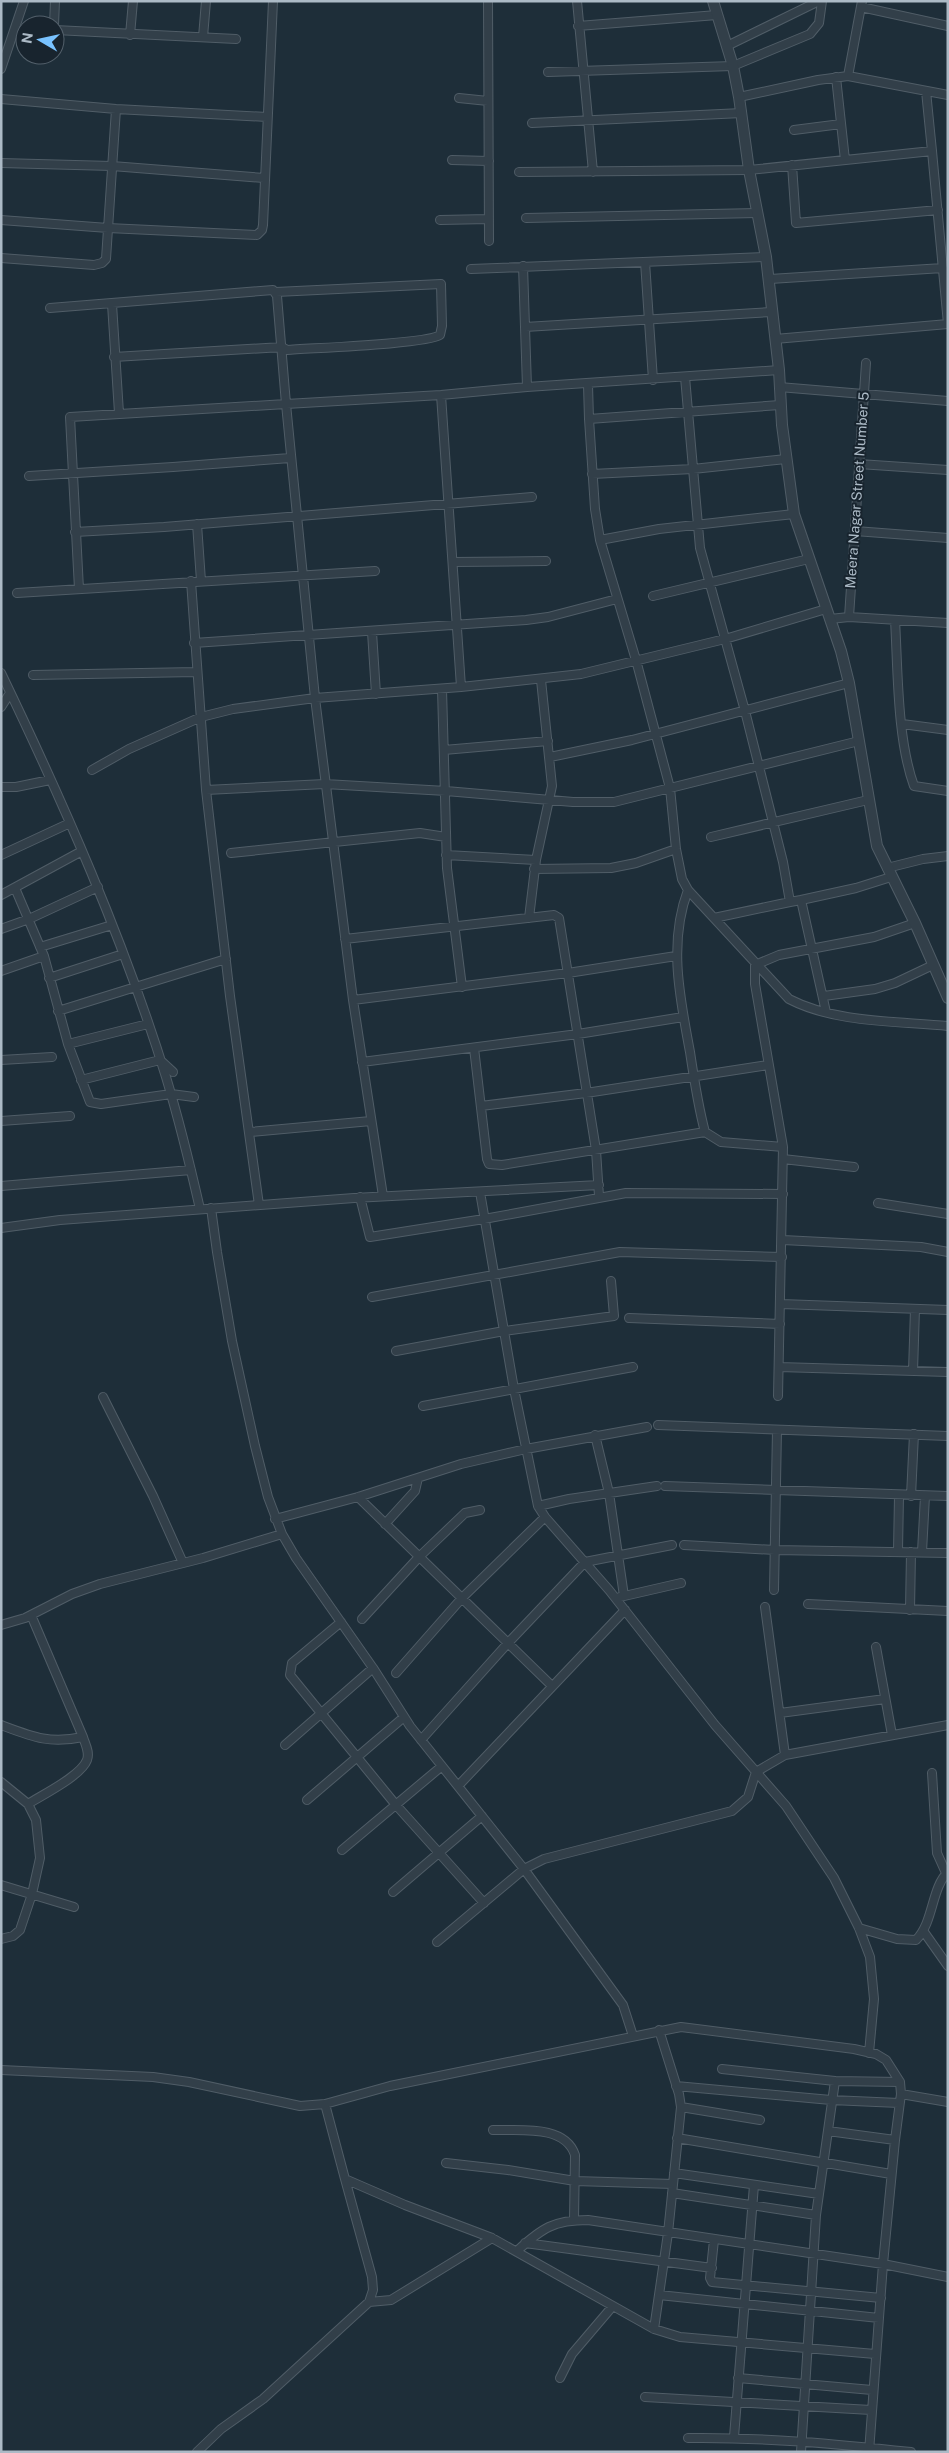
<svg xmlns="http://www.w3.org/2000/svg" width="949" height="2453" font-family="'Public Sans',sans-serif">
<rect width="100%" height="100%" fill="#1e2e39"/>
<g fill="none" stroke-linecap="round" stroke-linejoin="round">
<defs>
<path id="minor" d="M 488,1 L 489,241
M 577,1 L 593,172
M 861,7 L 948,26
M 54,25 L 55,1
M 578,26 L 717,15
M 55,30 L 236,39
M 130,35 L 133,1
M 203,37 L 206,1
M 727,46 L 819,1
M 1,69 L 24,1
M 548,72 L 733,66 L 810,34 L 819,23 L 822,1
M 848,76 L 862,1
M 836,77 L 845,160
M 926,91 L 932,151
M 739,97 L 818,80 L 848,76 L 948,95
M 459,98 L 488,101
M 1,99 L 116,109 L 267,117
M 532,123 L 742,113
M 794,130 L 841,124
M 452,160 L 489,161
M 1,163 L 112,166 L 264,178
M 792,165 L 796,223 L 938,210
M 519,172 L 749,170 L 932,151 L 948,324 L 775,339
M 526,218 L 757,213
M 1,220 L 108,228 L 257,235 L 262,230 L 263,225 L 273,1
M 440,220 L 489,219
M 1,258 L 94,265 L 102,263 L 106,259 L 116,109
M 645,262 L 653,380
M 523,266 L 525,327 L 772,312
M 471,269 L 766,257
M 770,279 L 943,268
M 112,304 L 119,413
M 50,308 L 273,290 L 277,296 L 286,404 L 441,395 L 527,387
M 525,327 L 527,387 L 779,370
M 114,357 L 282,347 L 287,350 C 311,348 427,344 440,335 L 442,326 L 441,284 L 276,292
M 685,377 L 700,548 L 745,711 L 783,862 L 790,902 L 801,900 L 826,1012
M 588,385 L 589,419 L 780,405
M 779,387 L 948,401
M 441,395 L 461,687
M 589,419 L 595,509 L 600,540 L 636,660 L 670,788 L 676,849 L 682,879 L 688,890 L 789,999 C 835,1023 896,1021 948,1026
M 859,464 L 948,470
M 592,474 L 693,469 L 786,459
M 29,476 L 173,467 L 290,458
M 197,524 L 201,581
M 855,531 L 948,538
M 75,532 L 164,527 L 532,497
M 600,540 L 659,529 L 794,514
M 453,562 L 546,561
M 191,581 L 206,790 L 230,996 L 259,1205
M 79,589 L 70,417 L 286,404 L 315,698 L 353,1000 L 383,1196
M 17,593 L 375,571
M 653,596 L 809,559
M 849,617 L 866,363
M 830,619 L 849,617 L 948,623
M 895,620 C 898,671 897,739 914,786 L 948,791
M 372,632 L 376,694
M 194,643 L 526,620 L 548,617 L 617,599
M 1,673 C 64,804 123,938 166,1077 C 179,1120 190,1165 200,1209
M 33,675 L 196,672
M 442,689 L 447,868 L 462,987
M 1,707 L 10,693
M 902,724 L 948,730
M 444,750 L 548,741
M 550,757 L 632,740 L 849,683
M 92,770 L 129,749 L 201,717 L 233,709 L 315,698 L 461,687 L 581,674 L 725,639 L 826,609
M 1,787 L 16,787 L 50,780
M 206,790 L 325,784 L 446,791 L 573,802 L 614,802 L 859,741
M 711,837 L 868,800
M 231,853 L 420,833 L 446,837
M 1,855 L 70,823
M 446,855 L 536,860
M 887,868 L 923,859 L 948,856
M 534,869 L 611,868 L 636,863 L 676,849
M 15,888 L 44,956 L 68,1044 L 90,1102 L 101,1104 L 171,1094 L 194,1097
M 688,890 C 668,943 680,998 690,1052 C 694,1079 698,1106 705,1132 L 721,1142 L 783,1147
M 1,895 L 82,851
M 801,900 L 856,888 L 891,877
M 529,918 L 536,860 L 552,786 L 541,680
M 714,918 L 790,902
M 1,929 L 29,919 L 98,887
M 345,939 L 554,915 L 559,918 L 596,1150 L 599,1196
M 40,947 L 112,925
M 1,971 L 44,956
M 49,978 L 123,954
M 824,996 L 875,989 L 895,983 L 933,965
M 353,1000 L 568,973 L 676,956
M 58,1011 L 226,959
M 68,1044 L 148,1024
M 474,1048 L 487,1159 L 489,1164 L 502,1165 L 705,1132
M 1,1060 L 52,1057
M 362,1062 L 578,1034 L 683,1017
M 81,1080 L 160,1060 L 173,1072
M 481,1106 L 586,1093 L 768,1065
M 1,1121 L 70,1116
M 250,1132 L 371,1121
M 783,1159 L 854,1167
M 1,1186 L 191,1170
M 480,1192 L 514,1389 L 538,1506 L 545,1517 L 609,1590 L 715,1725 L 786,1806 L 834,1878 L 859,1928 L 870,1957 L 874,1999 L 869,2053
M 360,1197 L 370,1237 L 484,1219 L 626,1193 L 783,1194
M 878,1203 L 948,1214
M 211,1208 L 217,1252 L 232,1341 L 255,1446 L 268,1497 L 282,1534 L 296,1558 L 373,1668 L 410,1726 L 524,1869 L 623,2005 L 633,2036
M 1,1228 L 60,1220 L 354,1198 L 599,1185
M 783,1240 L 921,1247 L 948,1252
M 372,1297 L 620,1252 L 782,1257
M 781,1304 L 948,1310
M 629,1318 L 780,1324
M 396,1351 L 504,1331 L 614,1316 L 611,1281
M 779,1367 L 948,1372
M 913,1371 L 915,1309
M 778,1396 L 783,1147 L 755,984 L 755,965 L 779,955 L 874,937 L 915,923
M 103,1397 L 153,1496 L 183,1563
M 423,1406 L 633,1367
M 658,1425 L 948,1436
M 595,1435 L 609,1493 L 624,1596
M 665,1486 L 948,1496
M 911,1496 L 914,1434
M 358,1497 L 552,1686
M 538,1506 L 569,1499 L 657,1486
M 275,1519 L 358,1497 L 461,1464 L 526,1449 L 647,1427
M 385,1524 L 415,1491 L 418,1478
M 684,1545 L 775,1550 L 948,1553
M 898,1551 L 899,1496
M 922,1552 L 925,1496
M 774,1590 L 777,1430
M 620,1597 L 681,1583
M 808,1604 L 948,1611
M 765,1607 L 785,1755
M 910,1610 L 911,1552
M 362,1619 L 419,1557 L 465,1513 L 480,1510
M 341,1622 L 292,1663 L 290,1675 L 396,1805 L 484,1903
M 1,1625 L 25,1618 L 72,1594 L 100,1584 L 203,1558 L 282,1534
M 876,1647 L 892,1735
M 396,1673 L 462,1598 L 545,1517
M 780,1713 L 885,1699
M 1,1725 C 33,1737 49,1744 83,1737
M 421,1740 L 508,1643 L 585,1562 L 672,1545
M 285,1745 L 373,1668
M 932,1773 L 937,1853 L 946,1873
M 1,1782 L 28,1804 L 36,1820 L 40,1858 L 32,1894 L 20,1930 L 13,1936 L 1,1939
M 458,1786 L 625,1610
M 307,1800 L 404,1717
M 28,1804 C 42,1795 81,1776 87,1760 C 90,1752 85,1744 83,1737 L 31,1615
M 342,1850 L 442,1766
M 1,1885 L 74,1907
M 393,1892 L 482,1816
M 859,1928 L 897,1939 L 916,1940 C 934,1922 931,1888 948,1872
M 924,1932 L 948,1966
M 437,1942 L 524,1869 L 544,1859 L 732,1811 L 748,1797 L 756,1772 L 785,1755 L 948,1725
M 722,2069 L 835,2081 L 900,2082
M 1,2070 L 153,2077 L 189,2082 L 300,2106 L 325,2104 L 390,2086 L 681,2027 L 854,2049 L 876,2054 L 886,2060 L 900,2082 L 901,2094 L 895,2140 L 883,2264 L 869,2452
M 676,2086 L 831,2100 L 899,2103
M 901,2094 L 948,2102
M 325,2104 L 345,2179 L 405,2205 L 492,2238 L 654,2329 L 680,2337 L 875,2354
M 681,2107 L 760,2120
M 493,2130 C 519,2131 565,2124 575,2155 L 574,2220
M 828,2131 L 895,2140
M 677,2138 L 891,2174
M 446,2163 L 508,2170 L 575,2181 L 673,2184
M 674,2173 L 819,2194
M 672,2193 L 816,2215
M 714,2240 L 710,2278 L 712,2282 L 881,2298
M 525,2243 L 712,2268
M 517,2251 C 542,2228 554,2220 588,2220 L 883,2264 L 948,2277
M 659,2295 L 879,2318
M 369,2302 L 391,2300 L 492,2238
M 654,2329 L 668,2233 L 681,2107 L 679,2094 L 659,2030
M 560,2378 L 572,2354 L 612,2307
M 738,2378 L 872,2390
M 645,2397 L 871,2410
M 734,2437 L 754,2185
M 688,2438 C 763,2437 837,2444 911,2452
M 197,2452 L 221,2429 L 263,2399 L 369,2302 L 373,2290 L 372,2277 L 345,2179
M 801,2452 L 816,2215 L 835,2081"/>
<path id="tertiary" d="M 713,1 L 733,66 L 739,97 L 749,170 L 766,257 L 779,370 L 782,425 L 794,514 L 841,651 L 849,683 L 877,846 L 915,923 L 948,998"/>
</defs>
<!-- minor casing -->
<use href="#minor" stroke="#505d67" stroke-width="10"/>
<!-- tertiary casing -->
<use href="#tertiary" stroke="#505d67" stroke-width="12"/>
<!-- minor -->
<use href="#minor" stroke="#323f49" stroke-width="8"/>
<!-- tertiary -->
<use href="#tertiary" stroke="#323f49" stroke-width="10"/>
</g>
<g text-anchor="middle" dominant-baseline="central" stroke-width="4" stroke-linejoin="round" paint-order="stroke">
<!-- street labels -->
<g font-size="14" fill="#acbac6" stroke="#18242e">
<text transform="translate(857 490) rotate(-86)">Meera Nagar Street Number 5</text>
</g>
</g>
<!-- border -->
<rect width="949" height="2453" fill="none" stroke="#acbac6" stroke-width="5"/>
<!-- north arrow -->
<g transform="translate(40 40) rotate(279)"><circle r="24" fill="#18242e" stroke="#53606b"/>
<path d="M0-4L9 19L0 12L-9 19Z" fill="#78c2ff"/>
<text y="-8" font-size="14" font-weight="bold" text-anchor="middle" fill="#acbac6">N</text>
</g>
</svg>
